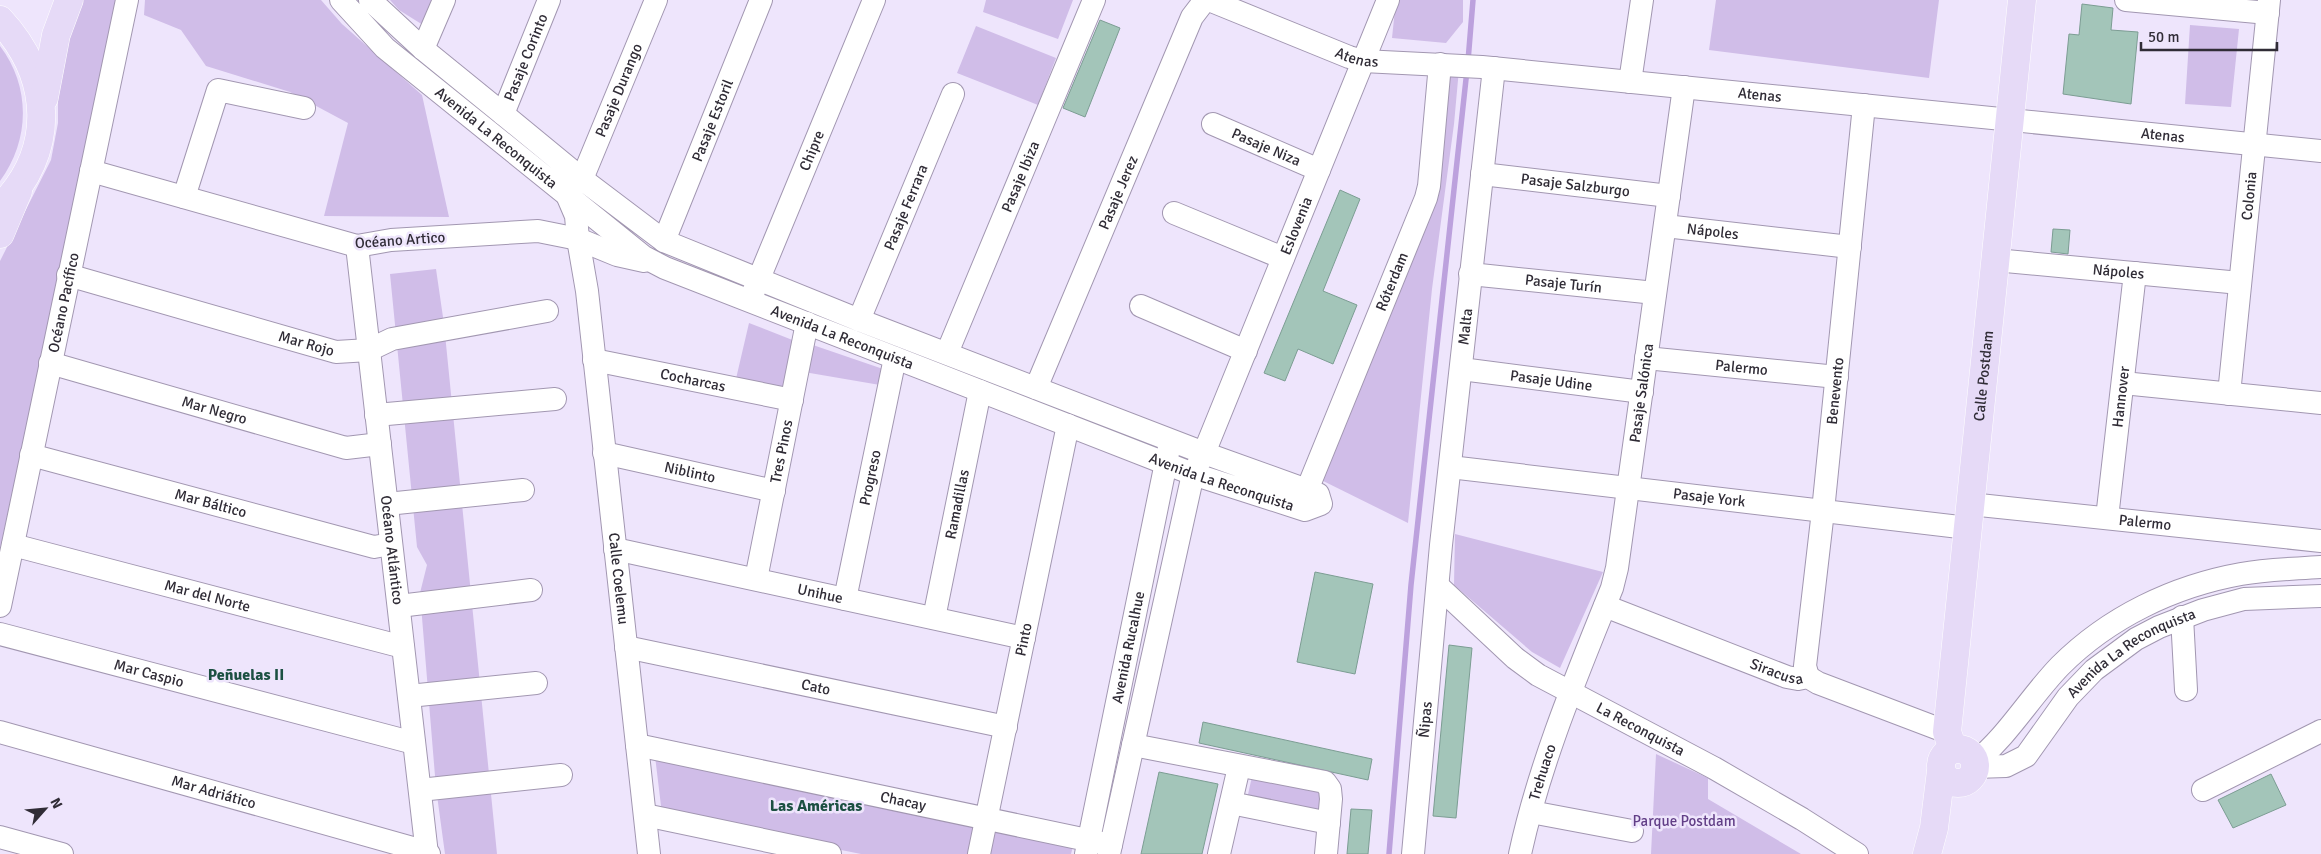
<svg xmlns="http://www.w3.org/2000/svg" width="2321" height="854" font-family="Signika,sans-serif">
<rect width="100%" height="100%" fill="#eee5fc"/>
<!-- green -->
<path fill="#d0bde8" d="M 79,0 L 118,0 L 0,549 L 0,261 L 51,160 L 58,123 L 58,72 Z
M 145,0 L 321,0 L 342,24 L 422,95 L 449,217 L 324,216 L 348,123 L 290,92 L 206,66 L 181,30 L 144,15 Z
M 390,0 L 433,0 L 423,25 L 399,10 Z
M 986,0 L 1073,0 L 1058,39 L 983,12 Z
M 1396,0 L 1463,0 L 1463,22 L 1446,43 L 1392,38 Z
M 1716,0 L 1939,0 L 1929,78 L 1709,50 Z
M 2190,25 L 2239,29 L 2231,107 L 2185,104 Z
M 976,26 L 1056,58 L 1038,105 L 957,73 Z
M 0,46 C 31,87 30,140 0,181 Z
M 1460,58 L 1454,124 L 1432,289 L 1408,523 L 1303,471 L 1420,187 L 1444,73 Z
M 436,269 L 444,324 L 497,854 L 445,854 L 436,788 L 420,593 L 427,565 L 417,547 L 390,274 Z
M 749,323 L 795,341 L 785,386 L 778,391 L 735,383 Z
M 810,344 L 883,369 L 880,385 L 804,372 Z
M 1455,534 L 1603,572 L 1560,668 L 1532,652 L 1454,585 Z
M 1656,754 L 1708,778 L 1708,799 L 1801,854 L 1651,854 Z
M 655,756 L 972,821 L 979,829 L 974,854 L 861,854 L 662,814 Z
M 1253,772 L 1319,785 L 1322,815 L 1247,799 Z
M 996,826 L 1074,842 L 1071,854 L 987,854 Z"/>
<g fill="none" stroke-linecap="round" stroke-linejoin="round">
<!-- stream -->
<path stroke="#bca1dd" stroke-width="5.5" d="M 1468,61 L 1473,0
M 1389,854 L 1411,585 L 1467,70"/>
</g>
<!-- building -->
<path fill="#a3c5b9" stroke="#7c9d93" d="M 2082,4 L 2113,8 L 2111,30 L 2138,32 L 2131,104 L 2063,94 L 2069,34 L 2079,35 Z
M 1100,20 L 1120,28 L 1085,117 L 1063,108 Z
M 1340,190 L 1360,199 L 1323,291 L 1357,305 L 1333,364 L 1298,349 L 1285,381 L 1264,373 Z
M 2053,229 L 2070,230 L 2068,254 L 2051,252 Z
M 1315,572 L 1373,584 L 1355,674 L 1297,662 Z
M 1449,645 L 1472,648 L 1456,818 L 1433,816 Z
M 1203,722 L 1372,759 L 1368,780 L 1199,743 Z
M 1159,772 L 1218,784 L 1202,854 L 1141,854 Z
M 2271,774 L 2286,805 L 2233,828 L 2218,800 Z
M 1351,809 L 1372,810 L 1368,854 L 1347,854 Z"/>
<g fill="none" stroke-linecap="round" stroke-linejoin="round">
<defs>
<g id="minor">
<path id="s1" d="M 341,0 L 385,48 L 644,257 L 665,268 L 1193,474 L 1305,510 L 1321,504 L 1318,494 L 1204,453 L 859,320 L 664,241 L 582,179 L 503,114 L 423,49 L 370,0"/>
<path id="s2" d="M 1209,0 L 1349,57 L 1363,61 L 1482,67 L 2321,151"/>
<path d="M 2126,0 L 2268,13"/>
<path d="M 423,49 L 444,0"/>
<path d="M 1630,82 L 1642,0"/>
<path id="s3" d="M 503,114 L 549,0"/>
<path id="s4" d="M 1213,124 L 1319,170"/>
<path d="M 91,171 L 357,246 L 391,240 L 538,231 L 578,239 L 617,255 L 644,261"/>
<path id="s5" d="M 1482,174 L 1669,196"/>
<path id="s6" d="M 582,179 L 656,0"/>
<path id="s7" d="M 567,195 L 576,216 L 578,239 L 587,291 L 649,854"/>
<path d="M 184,197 L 218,90 L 304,108"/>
<path d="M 1174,213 L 1283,258"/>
<path id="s8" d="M 1665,226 L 1850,247"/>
<path id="s9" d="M 664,241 L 761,0"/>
<path id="s10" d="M 357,246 L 427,854"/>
<path id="s11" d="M 1995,260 L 2240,283"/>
<path id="s12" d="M 1470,274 L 1655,293"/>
<path id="s13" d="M 68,275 L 336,352 L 369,350 L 392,339 L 547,311"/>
<path id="s14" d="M 753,293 L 874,0"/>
<path d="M 1141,306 L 1246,351"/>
<path id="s15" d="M 859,320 L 953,94"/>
<path id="s16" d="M 947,353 L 1094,0"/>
<path id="s17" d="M 1646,358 L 1837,377"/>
<path id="s18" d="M 594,360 L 792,400"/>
<path id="s19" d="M 50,363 L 346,448 L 380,444"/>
<path id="s20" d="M 1461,369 L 1642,392"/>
<path d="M 2123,383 L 2321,403"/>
<path id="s21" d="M 1036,388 L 1192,17 L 1205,0"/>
<path id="s22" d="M 2229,394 L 2269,0"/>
<path d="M 376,415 L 555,399"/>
<path id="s23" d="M 604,453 L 774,491"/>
<path id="s24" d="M 31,455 L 374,547 L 391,544"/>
<path id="s25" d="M 1450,467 L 1968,528"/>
<path id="s26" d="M 1307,490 L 1426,198 L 1429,186 L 1440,64"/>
<path d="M 387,504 L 523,490"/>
<path id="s27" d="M 1970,504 L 2321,541"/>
<path id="s28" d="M 2107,518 L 2135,273"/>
<path id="s29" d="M 13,545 L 403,647"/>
<path id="s30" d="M 615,549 L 1024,638"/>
<path id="s31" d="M 756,579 L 807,323"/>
<path id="s32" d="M 1438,586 L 1515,658 L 1538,675 L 1714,768 L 1802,819 L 1857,854"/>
<path id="s33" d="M 845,599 L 895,358"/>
<path id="s34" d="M 0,606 L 127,0"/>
<path d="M 399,606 L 531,590"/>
<path id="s35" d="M 1605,606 L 1787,677 L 1798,679 L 1808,677 L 1818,683 L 1947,732"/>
<path d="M 2182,617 L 2186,690"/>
<path id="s36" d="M 934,618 L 980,391"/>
<path id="s37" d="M 0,634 L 414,743"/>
<path id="s38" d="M 626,647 L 1006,727"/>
<path id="s39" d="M 1808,677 L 1805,666 L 1823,511 L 1864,105"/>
<path d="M 409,696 L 536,683"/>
<path id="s40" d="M 0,732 L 427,852 L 429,854"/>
<path id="s41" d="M 637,745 L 1111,845"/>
<path d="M 1133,745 L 1325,782 L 1330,789 L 1331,799 L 1326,854"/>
<path d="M 1974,763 C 2008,736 2030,697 2060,666 C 2109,617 2174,586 2241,574 C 2268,569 2294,569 2321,567"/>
<path id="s42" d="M 1975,767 L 2006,766 L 2026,756 L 2068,697 L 2094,670 L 2136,639 L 2159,627 L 2203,610 L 2244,599 L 2321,596"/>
<path d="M 420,790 L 561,775"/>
<path d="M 2203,790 L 2321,731"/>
<path d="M 1231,803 L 1329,823"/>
<path d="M 1531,812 L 1632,831"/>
<path d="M 645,815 L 830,854"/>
<path d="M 0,837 L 62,854"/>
<path id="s43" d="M 979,854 L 1068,425"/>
<path id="s44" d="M 1086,854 L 1169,448"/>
<path id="s45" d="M 1109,854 L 1193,474 L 1204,453 L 1388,0"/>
<path d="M 1219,854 L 1239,767"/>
<path id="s46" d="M 1413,854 L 1441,545 L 1494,68"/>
<path id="s47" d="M 1520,854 C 1540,762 1577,675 1612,588 L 1617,568 L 1684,87"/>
</g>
<g id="major">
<path d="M 0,20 C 53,77 57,152 0,208"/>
<path d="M 44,98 L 56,35 L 69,0"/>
<path d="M 0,234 L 18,191"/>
<circle cx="1958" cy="766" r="17"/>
<path id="s48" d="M 1953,749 L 1947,732 L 2022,0"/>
<path d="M 1927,854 L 1934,828 L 1941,771"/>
</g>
</defs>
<!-- minor casing -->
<use href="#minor" stroke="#a297b1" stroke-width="24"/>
<!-- major casing -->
<use href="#major" stroke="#fff" stroke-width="29"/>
<!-- minor -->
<use href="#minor" stroke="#fff" stroke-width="22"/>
<!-- major -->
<use href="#major" stroke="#e6daf7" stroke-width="28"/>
</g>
<g text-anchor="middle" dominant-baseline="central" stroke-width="5" stroke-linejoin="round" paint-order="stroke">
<!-- street labels -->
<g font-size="15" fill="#302c36" stroke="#eee5fc">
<text stroke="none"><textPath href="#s2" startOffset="159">Atenas</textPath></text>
<text stroke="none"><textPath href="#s3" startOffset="61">Pasaje Corinto</textPath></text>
<text stroke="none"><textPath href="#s6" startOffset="96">Pasaje Durango</textPath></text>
<text stroke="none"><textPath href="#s2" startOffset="564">Atenas</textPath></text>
<text stroke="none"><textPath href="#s9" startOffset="130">Pasaje Estoril</textPath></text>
<text stroke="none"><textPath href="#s2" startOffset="969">Atenas</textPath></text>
<text stroke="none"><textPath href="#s1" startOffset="208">Avenida La Reconquista</textPath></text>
<text stroke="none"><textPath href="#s4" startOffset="58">Pasaje Niza</textPath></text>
<text stroke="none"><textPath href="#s14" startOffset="154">Chipre</textPath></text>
<text stroke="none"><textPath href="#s16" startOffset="191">Pasaje Ibiza</textPath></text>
<text stroke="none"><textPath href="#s5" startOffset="94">Pasaje Salzburgo</textPath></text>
<text stroke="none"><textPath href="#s21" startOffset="212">Pasaje Jerez</textPath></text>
<text stroke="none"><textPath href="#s22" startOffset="199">Colonia</textPath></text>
<text stroke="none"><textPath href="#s15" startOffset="122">Pasaje Ferrara</textPath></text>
<text stroke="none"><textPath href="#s45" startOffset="658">Eslovenia</textPath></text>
<text stroke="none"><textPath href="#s8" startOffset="48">Nápoles</textPath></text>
<text transform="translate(400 240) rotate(-4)">Océano Artico</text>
<text stroke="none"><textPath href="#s11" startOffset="124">Nápoles</textPath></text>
<text stroke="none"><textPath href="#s26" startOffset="225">Róterdam</textPath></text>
<text stroke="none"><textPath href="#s12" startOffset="94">Pasaje Turín</textPath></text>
<text stroke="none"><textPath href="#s34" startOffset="310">Océano Pacífico</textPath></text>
<text stroke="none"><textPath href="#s46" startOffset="530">Malta</textPath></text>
<text stroke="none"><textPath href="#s1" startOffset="612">Avenida La Reconquista</textPath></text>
<text stroke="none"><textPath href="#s13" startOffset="248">Mar Rojo</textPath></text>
<text stroke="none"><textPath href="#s17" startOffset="96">Palermo</textPath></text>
<text stroke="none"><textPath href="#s48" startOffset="376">Calle Postdam</textPath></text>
<text stroke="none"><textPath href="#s18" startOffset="101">Cocharcas</textPath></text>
<text stroke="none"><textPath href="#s20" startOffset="91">Pasaje Udine</textPath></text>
<text stroke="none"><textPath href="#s39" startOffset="288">Benevento</textPath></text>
<text stroke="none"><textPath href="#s47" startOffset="479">Pasaje Salónica</textPath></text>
<text stroke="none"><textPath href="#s28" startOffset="122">Hannover</textPath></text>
<text stroke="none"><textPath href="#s19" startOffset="171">Mar Negro</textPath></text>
<text stroke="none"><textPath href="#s31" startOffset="130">Tres Pinos</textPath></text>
<text stroke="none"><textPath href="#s23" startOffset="88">Niblinto</textPath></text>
<text stroke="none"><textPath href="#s33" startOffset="124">Progreso</textPath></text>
<text stroke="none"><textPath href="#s1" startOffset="1018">Avenida La Reconquista</textPath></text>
<text stroke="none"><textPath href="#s25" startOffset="261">Pasaje York</textPath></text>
<text stroke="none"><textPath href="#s24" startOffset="186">Mar Báltico</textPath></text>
<text stroke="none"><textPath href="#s36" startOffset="116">Ramadillas</textPath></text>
<text stroke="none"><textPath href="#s27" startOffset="176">Palermo</textPath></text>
<text stroke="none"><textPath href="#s10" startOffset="306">Océano Atlántico</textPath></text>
<text stroke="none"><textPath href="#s7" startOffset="388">Calle Coelemu</textPath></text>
<text stroke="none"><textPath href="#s30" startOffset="210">Unihue</textPath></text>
<text stroke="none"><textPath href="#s29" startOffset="201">Mar del Norte</textPath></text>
<text stroke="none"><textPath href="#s43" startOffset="219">Pinto</textPath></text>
<text stroke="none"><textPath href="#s44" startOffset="211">Avenida Rucalhue</textPath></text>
<text stroke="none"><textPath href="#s42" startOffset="204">Avenida La Reconquista</textPath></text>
<text stroke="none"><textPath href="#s35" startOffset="184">Siracusa</textPath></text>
<text stroke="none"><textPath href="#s37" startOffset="154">Mar Caspio</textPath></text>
<text stroke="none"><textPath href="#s38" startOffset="194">Cato</textPath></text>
<text stroke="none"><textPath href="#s46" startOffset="135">Ñipas</textPath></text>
<text stroke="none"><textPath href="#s32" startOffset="250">La Reconquista</textPath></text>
<text stroke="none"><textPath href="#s47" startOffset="85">Trehuaco</textPath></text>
<text stroke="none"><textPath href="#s40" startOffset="222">Mar Adriático</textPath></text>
<text stroke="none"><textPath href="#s41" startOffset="272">Chacay</textPath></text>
</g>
<!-- park labels -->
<g font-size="15" fill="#623f87" stroke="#eee5fc">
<text x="1684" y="821">Parque Postdam</text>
</g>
<!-- neighbourhood labels -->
<g font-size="16" font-weight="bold" fill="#1c5042" stroke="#eee5fc">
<text x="246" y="675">Peñuelas II</text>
<text x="816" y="806">Las Américas</text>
</g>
</g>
<!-- north arrow -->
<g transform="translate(45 809) rotate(63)" stroke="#eee5fc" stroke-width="4" paint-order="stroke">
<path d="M0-4L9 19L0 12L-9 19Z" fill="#302c36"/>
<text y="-8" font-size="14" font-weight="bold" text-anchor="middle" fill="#302c36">N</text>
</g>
<!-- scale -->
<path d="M2141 42v8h136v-8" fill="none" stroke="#302c36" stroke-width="2.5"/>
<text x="2148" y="42" font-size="15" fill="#302c36" stroke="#eee5fc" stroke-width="4" paint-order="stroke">50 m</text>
</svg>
